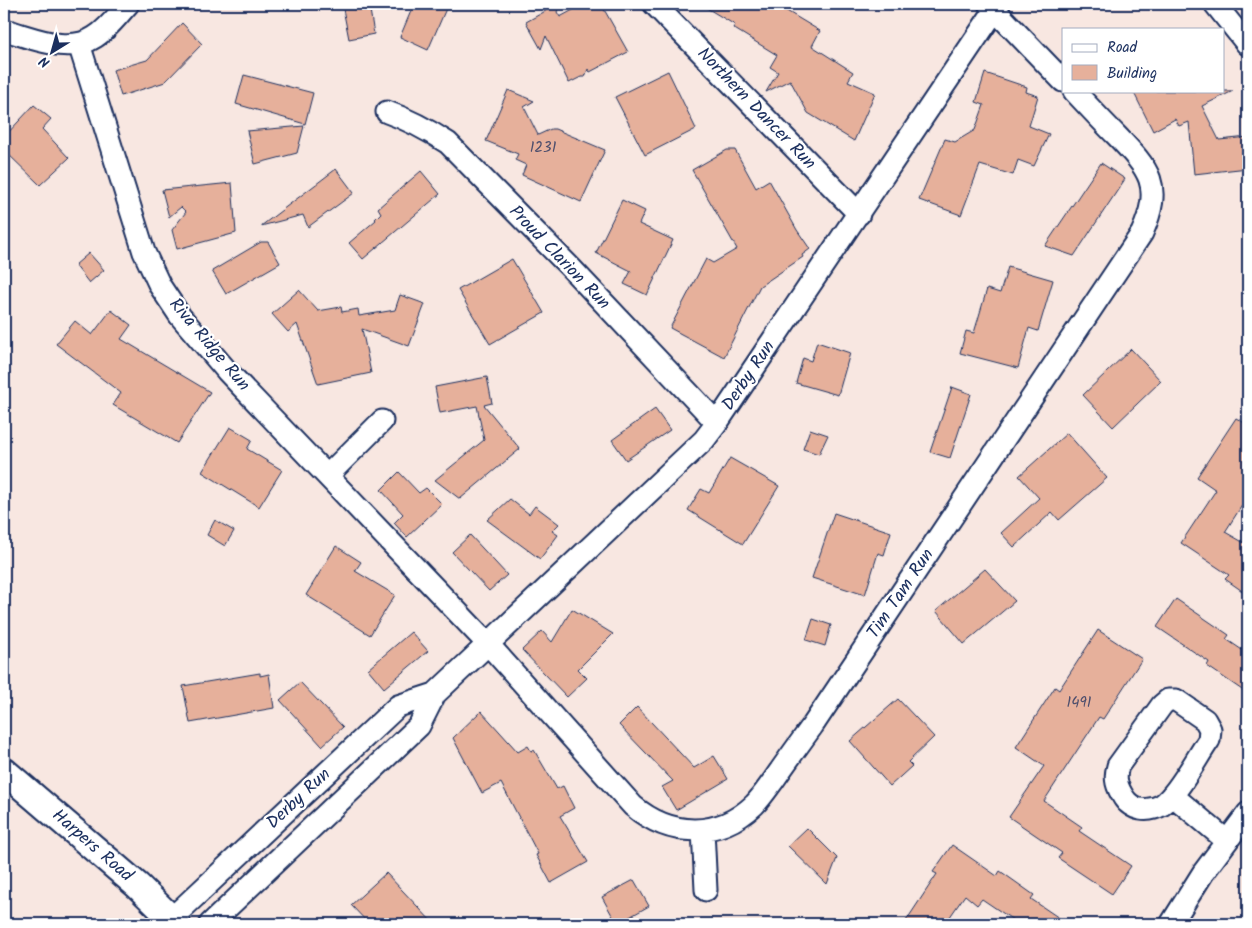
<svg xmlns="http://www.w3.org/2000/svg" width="1252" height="928" font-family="Kalam,sans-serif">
<rect width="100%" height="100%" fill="#f8e7e1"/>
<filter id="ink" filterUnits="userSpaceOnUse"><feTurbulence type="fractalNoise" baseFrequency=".02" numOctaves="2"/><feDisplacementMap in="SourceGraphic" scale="10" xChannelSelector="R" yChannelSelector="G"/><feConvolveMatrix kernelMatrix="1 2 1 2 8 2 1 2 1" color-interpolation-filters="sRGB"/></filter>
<g filter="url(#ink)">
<!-- building -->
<path fill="#e6b09b" stroke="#1b2f5e" d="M 342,4 L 369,4 L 374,34 L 349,39 Z
M 414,4 L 448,4 L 428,50 L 400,37 Z
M 558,4 L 560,4 L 557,12 L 560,17 L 584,4 L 601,4 L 628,52 L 590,72 L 588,69 L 585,77 L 581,77 L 569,83 L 546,36 L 541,49 L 526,22 Z
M 700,4 L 775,4 L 820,31 L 812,46 L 853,72 L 848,81 L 875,93 L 854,141 L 808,113 L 790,80 L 766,92 L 778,72 L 770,67 L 777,55 L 733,28 L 735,25 Z
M 182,23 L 202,44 L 165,82 L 121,96 L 113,70 L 147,60 Z
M 668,71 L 696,129 L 645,155 L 615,97 Z
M 985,73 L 1027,87 L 1026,92 L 1038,96 L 1029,126 L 1049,134 L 1034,166 L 1018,160 L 1013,175 L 980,165 L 961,215 L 919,200 L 945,139 L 955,142 L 975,130 L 984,105 L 976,102 Z
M 244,75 L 313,93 L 305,124 L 236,104 Z
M 508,90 L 534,101 L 524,107 L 538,135 L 551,129 L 555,129 L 605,150 L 581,202 L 522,175 L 526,165 L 515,160 L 518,154 L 486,141 Z
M 1133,91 L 1233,91 L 1202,106 L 1219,140 L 1248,137 L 1248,168 L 1194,174 L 1189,122 L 1179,126 L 1175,119 L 1153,131 Z
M 34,105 L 51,119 L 42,129 L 69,158 L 40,185 L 4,150 L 4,137 Z
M 304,126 L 297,153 L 255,164 L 247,131 Z
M 727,150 L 735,150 L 756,188 L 769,180 L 797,230 L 810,249 L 802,255 L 803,257 L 760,286 L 724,357 L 670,328 L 706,259 L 713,263 L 737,249 L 692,170 Z
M 1101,163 L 1125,179 L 1074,256 L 1045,246 Z
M 336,169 L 354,193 L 308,227 L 303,215 L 261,226 Z
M 421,171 L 440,194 L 363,259 L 349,243 L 376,220 L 375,219 L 381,213 L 378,208 Z
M 232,183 L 236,233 L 177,249 L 172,230 L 186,212 L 181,207 L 169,217 L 162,190 Z
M 622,200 L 645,211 L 639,224 L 673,240 L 647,295 L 624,284 L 631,271 L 596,253 Z
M 261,242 L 268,242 L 280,263 L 226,294 L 212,271 Z
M 89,253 L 104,270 L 89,283 L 75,265 Z
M 512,259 L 544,313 L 490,344 L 458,290 Z
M 1008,267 L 1053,280 L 1038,331 L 1029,328 L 1018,368 L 960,353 L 966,331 L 974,333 L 987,289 L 1000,293 Z
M 299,290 L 318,311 L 341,307 L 342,312 L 358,309 L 359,316 L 395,310 L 400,295 L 425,304 L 409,346 L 362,329 L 371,373 L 318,384 L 297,324 L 288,332 L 272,314 Z
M 111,310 L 131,325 L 121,339 L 210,392 L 177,443 L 113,405 L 121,393 L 56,344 L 75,321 L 92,335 Z
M 817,342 L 850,353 L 838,395 L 796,383 L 803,358 L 811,361 Z
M 1131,349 L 1161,381 L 1113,427 L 1083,395 Z
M 487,377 L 492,403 L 484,405 L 520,449 L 460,499 L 435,480 L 484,440 L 477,406 L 440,413 L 435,387 Z
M 952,387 L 971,394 L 950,458 L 930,452 Z
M 655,409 L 670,430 L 626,460 L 612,440 Z
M 1236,418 L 1248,425 L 1248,496 L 1225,532 L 1248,545 L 1248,595 L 1225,579 L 1229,575 L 1181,543 L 1216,490 L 1197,477 Z
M 230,427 L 252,440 L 247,449 L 282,470 L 259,507 L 202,472 Z
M 810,429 L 828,435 L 819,454 L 803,449 Z
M 1067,433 L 1107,478 L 1059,520 L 1052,512 L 1014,547 L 1001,533 L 1039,498 L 1019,476 Z
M 730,458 L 779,486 L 743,544 L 688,510 L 701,489 L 709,493 Z
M 399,472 L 419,493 L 426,488 L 442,504 L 407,537 L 394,523 L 403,514 L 381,490 Z
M 510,499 L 529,514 L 535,506 L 559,524 L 552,531 L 558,535 L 540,559 L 487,520 Z
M 834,513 L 891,532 L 884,555 L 878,553 L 865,595 L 812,578 Z
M 215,520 L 234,531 L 225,546 L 207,535 Z
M 470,535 L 507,575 L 489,591 L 452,552 Z
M 336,546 L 361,562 L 355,571 L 395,595 L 370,635 L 306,595 Z
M 985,569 L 1015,601 L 964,644 L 936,611 Z
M 1176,599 L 1229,635 L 1226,639 L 1248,654 L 1248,694 L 1207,666 L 1209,662 L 1157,627 Z
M 572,609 L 613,634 L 578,669 L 587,678 L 567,697 L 522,650 L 542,631 L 552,642 Z
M 813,619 L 831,625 L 825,646 L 806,640 Z
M 1098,630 L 1142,659 L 1103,719 L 1099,717 L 1044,801 L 1082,827 L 1079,831 L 1131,866 L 1112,894 L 1058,858 L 1062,853 L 1009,817 L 1044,766 L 1016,747 L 1055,687 L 1059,690 Z
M 411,632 L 428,651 L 384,688 L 368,669 Z
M 260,673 L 260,676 L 269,674 L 274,708 L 190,723 L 183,686 Z
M 300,682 L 343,727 L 322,746 L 280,700 Z
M 898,699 L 934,737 L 908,762 L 912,766 L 890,786 L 850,741 Z
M 637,707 L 694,768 L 714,756 L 728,779 L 676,810 L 662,787 L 673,781 L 619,725 Z
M 481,711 L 518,752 L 528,746 L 531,751 L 534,750 L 557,789 L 563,786 L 574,808 L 560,816 L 588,862 L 551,883 L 536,855 L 538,854 L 501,783 L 482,793 L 453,738 Z
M 807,828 L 837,858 L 827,884 L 788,846 Z
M 952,845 L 997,876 L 1000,871 L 1034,895 L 1031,899 L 1068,924 L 1019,924 L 982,899 L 977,905 L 965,895 L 945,924 L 904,924 L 937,874 L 933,872 Z
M 386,873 L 434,924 L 369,924 L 351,905 Z
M 634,880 L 649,906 L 617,924 L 602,897 Z"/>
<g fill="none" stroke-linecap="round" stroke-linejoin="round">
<defs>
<path id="minor" d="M 654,4 L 859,214
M 989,4 L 1063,81
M 1215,4 L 1247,44
M 4,30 C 32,37 68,55 95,37 C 108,29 118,15 128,4
M 79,44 L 144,252 L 160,286 L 180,316 L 227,371 L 488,644 L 633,806 C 670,837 718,839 754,805 C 761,798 767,789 773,781 C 786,762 800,743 813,725 L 1142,233 C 1163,185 1150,170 1116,135 C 1102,121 1088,106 1074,91
M 387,112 C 410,120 428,130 448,143 L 570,267 L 717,423
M 328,475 L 382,421
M 1168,700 L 1176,700 L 1205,720 L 1210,729 L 1209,740 C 1197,757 1178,794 1162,805 C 1155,809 1147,810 1140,809 C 1134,808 1127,803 1124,798 C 1117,787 1114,779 1118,766 L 1162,705 Z
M 1172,795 L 1227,841
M 703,830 L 706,890
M 171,919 L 398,706 L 435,694
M 210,924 L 419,726 L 435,694 L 704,440 L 717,423 L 999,4
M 1171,924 L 1203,873 L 1248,813"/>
<path id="tertiary" d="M 4,771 L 138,886 L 177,924"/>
</defs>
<!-- minor casing -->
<use href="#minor" stroke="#1b2f5e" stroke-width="25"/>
<!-- tertiary casing -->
<use href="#tertiary" stroke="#1b2f5e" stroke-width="30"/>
<!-- minor -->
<use href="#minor" stroke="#fff" stroke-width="21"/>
<!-- tertiary -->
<use href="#tertiary" stroke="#fff" stroke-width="26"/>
</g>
</g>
<g text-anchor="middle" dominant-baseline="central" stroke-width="4.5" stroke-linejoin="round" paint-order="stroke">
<!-- number labels -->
<g font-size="15" fill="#4e4f6d">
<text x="543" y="148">1231</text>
<text x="1079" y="703">1491</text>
</g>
<!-- street labels -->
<g font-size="18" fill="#1b2f5e" stroke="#fff">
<text transform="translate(756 109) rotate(46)">Northern Dancer Run</text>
<text transform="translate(559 258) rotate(46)">Proud Clarion Run</text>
<text transform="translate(209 345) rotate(50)">Riva Ridge Run</text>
<text transform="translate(749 376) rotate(-56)">Derby Run</text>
<text transform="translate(901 594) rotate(-56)">Tim Tam Run</text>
<text transform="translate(299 799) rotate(-43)">Derby Run</text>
<text transform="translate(92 846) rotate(41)">Harpers Road</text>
</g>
</g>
<!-- margin -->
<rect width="1252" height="928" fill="none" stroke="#fff" stroke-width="20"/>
<rect x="10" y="10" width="1232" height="908" fill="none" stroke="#1b2f5e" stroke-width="2" filter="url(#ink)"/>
<!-- legend -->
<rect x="1062" y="28" width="162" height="65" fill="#ffffff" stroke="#a4acbf"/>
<rect x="1072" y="44" width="25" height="8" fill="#ffffff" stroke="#a4acbf"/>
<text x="1107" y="52" font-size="15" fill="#1b2f5e">Road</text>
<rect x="1072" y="65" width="25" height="15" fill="#e6b09b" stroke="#a4acbf"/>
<text x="1107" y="78" font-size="15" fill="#1b2f5e">Building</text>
<!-- north arrow -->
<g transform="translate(52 52) rotate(217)" stroke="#ffffff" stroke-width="4" paint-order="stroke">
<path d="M0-4L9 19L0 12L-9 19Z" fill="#1b2f5e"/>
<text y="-8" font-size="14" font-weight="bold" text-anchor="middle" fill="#1b2f5e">N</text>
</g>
</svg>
